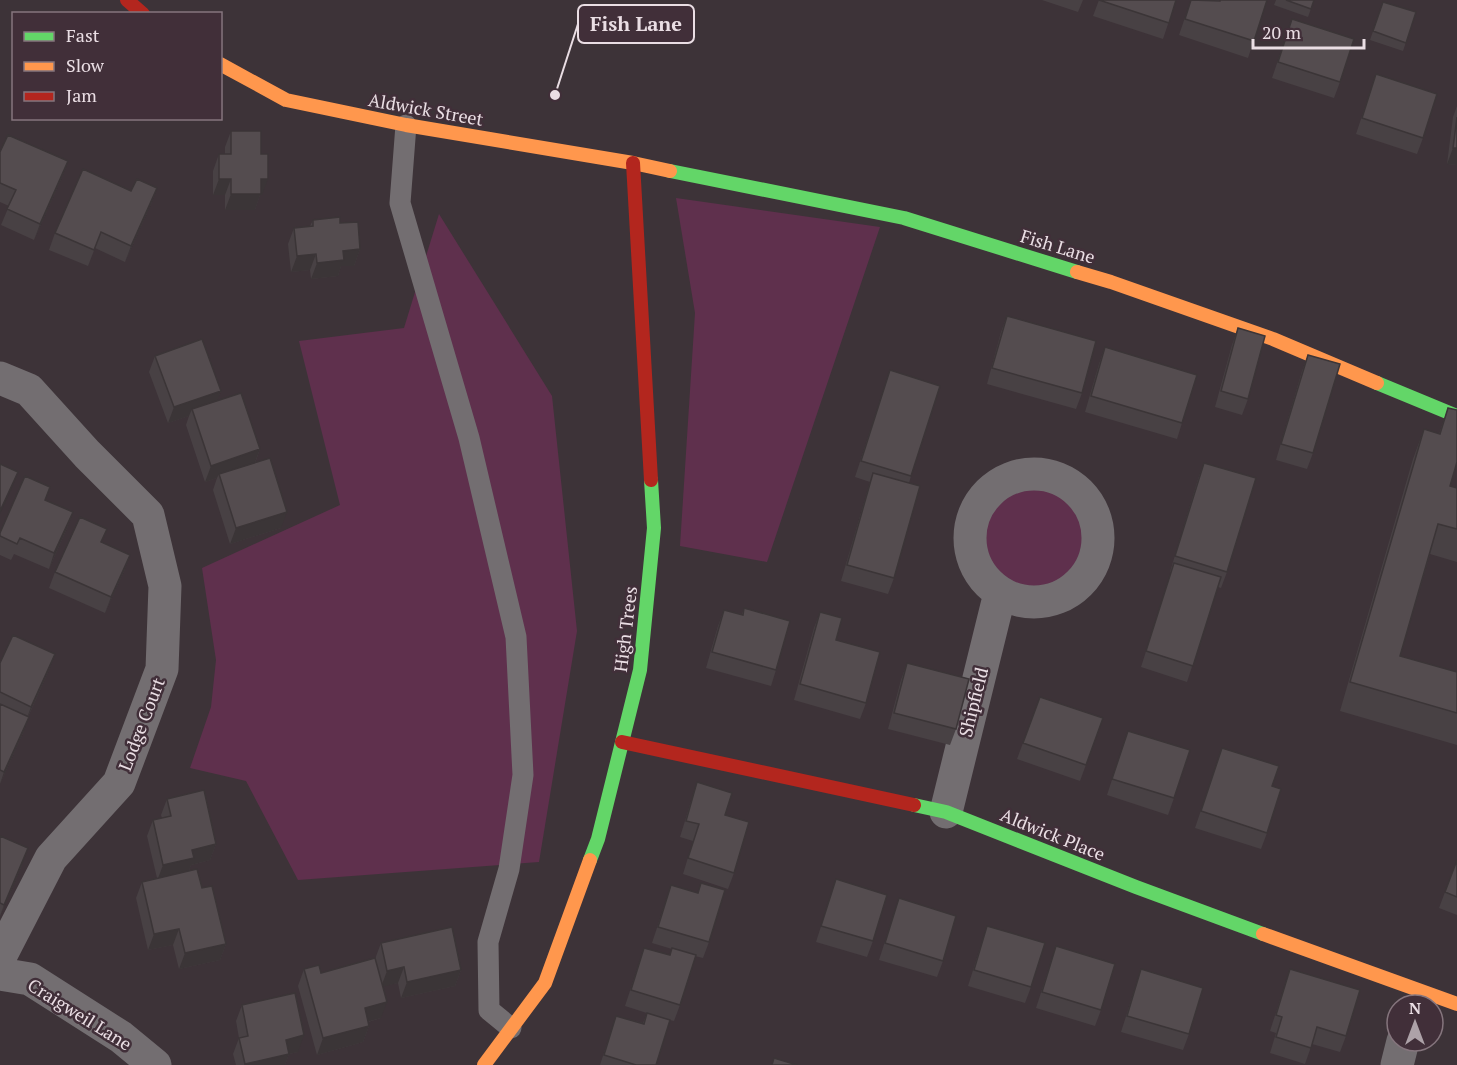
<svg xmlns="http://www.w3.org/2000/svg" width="1457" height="1065" font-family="'PT Serif',serif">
<rect width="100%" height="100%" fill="#3d3338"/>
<!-- green -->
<path fill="#5f304d" d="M 676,198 L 880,227 L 767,562 L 680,546 L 695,313 Z
M 439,214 L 552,396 L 577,631 L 539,862 L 298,880 L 246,781 L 190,768 L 211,707 L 216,660 L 202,568 L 340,505 L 299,341 L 404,328 Z
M980 537a54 54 0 1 1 108 0a54 54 0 1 1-108 0Z"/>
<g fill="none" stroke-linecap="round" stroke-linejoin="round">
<!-- lane -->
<path stroke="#736e71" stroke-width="21" d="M 406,125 L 400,203 L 469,438 L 516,637 L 523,775 L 509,869 L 488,942 L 489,1010 L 511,1028"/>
<!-- street -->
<path stroke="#736e71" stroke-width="33" d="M 0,378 L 29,390 L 87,454 L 148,515 L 165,586 L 162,669 L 119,783 L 51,858 L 0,957
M970 538a64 64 0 1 1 128 0a64 64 0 1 1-128 0Z
M 946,812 L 1000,593
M 0,974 L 30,979 L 121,1037 L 155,1065
M 1397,1065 L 1403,1041"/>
<!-- fast -->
<path stroke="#63d668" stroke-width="14" d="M 670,171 L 904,218 L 1077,272
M 1377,383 L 1457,416
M 914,805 L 946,812 L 1136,887 L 1263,934
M 590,860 L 598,839 L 640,670 L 654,528 L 651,480"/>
<!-- slow -->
<path stroke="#ff974d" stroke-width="14" d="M 220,64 L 286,100 L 406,125 L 633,163 L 670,171
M 1077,272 L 1111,282 L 1273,339 L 1377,383
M 1263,934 L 1457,1004
M 484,1065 L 545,983 L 590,860"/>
<!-- jam -->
<path stroke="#b3261e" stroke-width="14" d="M 127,0 L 143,14
M 633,163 L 651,480
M 622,742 L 914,805"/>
</g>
<!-- wall -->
<path fill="#484144" d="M 1042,0 L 1083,0 L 1078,12 Z
M 1099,0 L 1176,0 L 1163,39 L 1093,16 Z
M 1191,0 L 1267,0 L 1248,58 L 1179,35 Z
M 1276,0 L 1314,0 L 1308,17 L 1274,5 Z
M 1383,2 L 1416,12 L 1403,51 L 1370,40 Z
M 1292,19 L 1340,82 L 1334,98 L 1272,78 Z
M 1376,74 L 1423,138 L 1417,154 L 1356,134 Z
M 1457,106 L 1457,165 L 1447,164 L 1453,117 Z
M 231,131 L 261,154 L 262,195 L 260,195 L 255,210 L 225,210 L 225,195 L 213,195 L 213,171 L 219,154 L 225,154 L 225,147 Z
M 0,152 L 68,161 L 62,177 L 34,240 L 1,225 L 9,206 L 0,202 Z
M 157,188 L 151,204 L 125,262 L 95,248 L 88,266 L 49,250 L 55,233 L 131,191 Z
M 313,220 L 340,223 L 360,249 L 354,266 L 341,266 L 338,276 L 311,279 L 310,270 L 291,272 L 288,244 L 294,228 L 310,226 Z
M 1007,316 L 1082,393 L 1076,409 L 987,384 L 1001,332 Z
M 1238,328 L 1248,399 L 1242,415 L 1215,407 L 1232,345 Z
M 1105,347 L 1182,423 L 1177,439 L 1085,412 L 1099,364 Z
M 1308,355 L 1313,453 L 1307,469 L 1276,460 L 1302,371 Z
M 155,356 L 221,391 L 217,400 L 260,449 L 255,463 L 281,528 L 230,544 L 213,490 L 217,478 L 205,482 L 186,425 L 189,416 L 168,423 L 149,372 Z
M 890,370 L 911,476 L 909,483 L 894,578 L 888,594 L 841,581 L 870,482 L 855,477 Z
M 1448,408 L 1450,486 L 1457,488 L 1457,562 L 1430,554 L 1400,656 L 1457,672 L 1457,745 L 1340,711 L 1413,459 L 1424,429 L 1439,434 Z
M 1204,463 L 1227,572 L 1221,588 L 1218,587 L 1187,682 L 1141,667 L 1171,573 L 1170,572 L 1198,479 Z
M 50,487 L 45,500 L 73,512 L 67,528 L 49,569 L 14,554 L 11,560 L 0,555 L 0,533 Z
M 102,543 L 130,555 L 124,571 L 105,613 L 49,588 L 55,572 Z
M 744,608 L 776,670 L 771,686 L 706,668 L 718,626 L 724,610 L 742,614 Z
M 820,612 L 836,640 L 866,703 L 860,719 L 794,700 L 814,628 Z
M 55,654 L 49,670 L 28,717 L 23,733 L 0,784 L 0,663 Z
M 907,663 L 956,729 L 950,745 L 888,729 L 901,680 Z
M 1040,697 L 1103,718 L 1080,781 L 1017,759 Z
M 1128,731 L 1174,798 L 1168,815 L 1107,795 Z
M 1222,748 L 1272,786 L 1267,833 L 1261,849 L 1195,828 Z
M 697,782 L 734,873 L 728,889 L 683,874 L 693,841 L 680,837 Z
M 167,799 L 216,844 L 210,860 L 191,865 L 189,871 L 202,888 L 226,944 L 220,960 L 179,969 L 173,945 L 148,950 L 136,898 L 142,882 L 157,878 L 147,836 L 153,820 L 162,818 L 161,815 Z
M 0,836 L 22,865 L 0,916 Z
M 1457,860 L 1457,915 L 1439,908 Z
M 836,879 L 873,941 L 867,957 L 816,942 Z
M 701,883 L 709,942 L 703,958 L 695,956 L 680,1005 L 674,1021 L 670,1020 L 656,1065 L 600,1065 L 616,1016 L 643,1023 L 647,1013 L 653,1015 L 625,1006 L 644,948 L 670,955 L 672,949 L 652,943 L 671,885 L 698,893 Z
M 899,898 L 943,961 L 937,977 L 879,960 Z
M 987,926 L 1031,987 L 1025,1003 L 968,986 Z
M 381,943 L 461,970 L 455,986 L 401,998 L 398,983 L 383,986 L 381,1018 L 368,1022 L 369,1026 L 363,1042 L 317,1055 L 298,986 L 304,969 L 321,973 L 375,959 Z
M 1056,946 L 1101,1010 L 1095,1026 L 1036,1008 Z
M 1141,969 L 1189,1034 L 1183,1050 L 1121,1032 Z
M 1290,969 L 1346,1036 L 1340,1052 L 1312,1044 L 1305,1064 L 1270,1053 L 1276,1033 L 1270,1031 Z
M 242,1005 L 298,1052 L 289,1054 L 285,1065 L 236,1065 L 233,1054 L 239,1038 L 236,1021 Z"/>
<!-- shaded-wall -->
<path fill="#3b3537" d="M 1453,148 L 1457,148 L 1457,165 L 1447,164 Z
M 68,161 L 62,177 L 34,240 L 40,224 Z
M 219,179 L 231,179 L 225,195 L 213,195 Z
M 261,179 L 268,179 L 262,195 L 260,195 L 255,210 L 225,210 L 231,194 Z
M 157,188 L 151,204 L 125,262 L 131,246 Z
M 360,249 L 354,266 L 341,266 L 338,276 L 311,279 L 317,263 L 343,251 Z
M 316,254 L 310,270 L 291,272 L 297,256 Z
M 221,391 L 215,407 L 192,409 L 189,416 L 168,423 L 174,407 Z
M 260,449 L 254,465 L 219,474 L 217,478 L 205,482 L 211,466 Z
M 18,472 L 12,488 L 0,514 L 0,511 Z
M 73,512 L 67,528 L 49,569 L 54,553 Z
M 287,512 L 281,528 L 230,544 L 236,528 Z
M 130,555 L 124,571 L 105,613 L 111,597 Z
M 55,654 L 49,670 L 25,723 L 31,707 Z
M 29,717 L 23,733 L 0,784 L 4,772 Z
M 216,844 L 210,860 L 191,865 L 188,874 L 157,881 L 163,865 L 192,850 Z
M 28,848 L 22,865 L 0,916 L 4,905 Z
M 179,929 L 173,945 L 148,950 L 154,934 Z
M 226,944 L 220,960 L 179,969 L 185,953 Z
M 404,967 L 398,983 L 381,987 L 387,971 Z
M 461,970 L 455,986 L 401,998 L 407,982 Z
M 387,1002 L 381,1018 L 359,1024 L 365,1008 Z
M 369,1026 L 363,1042 L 317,1055 L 323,1038 Z
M 304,1035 L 298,1052 L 280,1056 L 286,1040 Z
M 289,1054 L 285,1065 L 244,1065 L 245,1064 Z"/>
<!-- building -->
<path fill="#544c4f" stroke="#3b3537" stroke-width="1.5" d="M 1099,0 L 1176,0 L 1169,23 Z
M 1191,0 L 1220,1 L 1220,0 L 1267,0 L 1254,41 L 1185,19 Z
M 1286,0 L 1314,0 L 1311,9 Z
M 1383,2 L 1416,12 L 1406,43 L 1373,31 Z
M 1292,19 L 1354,39 L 1340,82 L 1278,62 Z
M 1376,74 L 1437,94 L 1423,138 L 1362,118 Z
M 1457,117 L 1457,148 L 1453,148 Z
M 231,131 L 261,131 L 261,154 L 268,154 L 268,179 L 261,179 L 261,194 L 231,194 L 231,179 L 219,179 L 219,154 L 231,154 Z
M 8,135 L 68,161 L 40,224 L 7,209 L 16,190 L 0,183 L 0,152 Z
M 83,169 L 131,191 L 137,179 L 157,188 L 131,246 L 101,232 L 94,250 L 55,233 Z
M 340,217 L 340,223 L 358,222 L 360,249 L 343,251 L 344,260 L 317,263 L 316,254 L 297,256 L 294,228 L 313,226 L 313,220 Z
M 1007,316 L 1096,341 L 1082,393 L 992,368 Z
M 1238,328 L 1265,336 L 1248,399 L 1221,391 Z
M 202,339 L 221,391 L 174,407 L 155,356 Z
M 1105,347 L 1197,375 L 1182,423 L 1091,396 Z
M 1308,355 L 1340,364 L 1313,453 L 1281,444 Z
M 890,370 L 940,386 L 911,476 L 861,461 Z
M 241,393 L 260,449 L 211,466 L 192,409 Z
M 1448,408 L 1457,410 L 1457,462 L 1450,486 L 1457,488 L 1457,529 L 1438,524 L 1400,656 L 1457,672 L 1457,713 L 1350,682 L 1424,429 L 1440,434 Z
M 270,458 L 287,512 L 236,528 L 219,474 Z
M 1204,463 L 1256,478 L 1227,572 L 1175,556 Z
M 0,464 L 18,472 L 0,511 Z
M 873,473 L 920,486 L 894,578 L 847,565 Z
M 25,476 L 50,487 L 45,500 L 73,512 L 54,553 L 20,538 L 17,544 L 0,536 L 0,533 Z
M 80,517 L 107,529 L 101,542 L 130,555 L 111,597 L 55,572 Z
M 1174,563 L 1221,577 L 1193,666 L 1146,651 Z
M 744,608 L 790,621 L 776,670 L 712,652 L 724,610 L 743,615 Z
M 820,612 L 842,618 L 836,640 L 880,652 L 866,703 L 800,684 Z
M 13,635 L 55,654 L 31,707 L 0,692 L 0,663 Z
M 907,663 L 969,679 L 956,729 L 894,713 Z
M 1040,697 L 1103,718 L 1086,765 L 1023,743 Z
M 0,704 L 29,717 L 4,772 L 0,770 Z
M 1128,731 L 1190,750 L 1174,798 L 1112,779 Z
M 1222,748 L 1279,766 L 1272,786 L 1281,789 L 1267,833 L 1201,811 Z
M 697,782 L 732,793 L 725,815 L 749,822 L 734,873 L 688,858 L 699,824 L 686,821 Z
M 204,790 L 216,844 L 192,850 L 194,858 L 163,865 L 153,820 L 171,816 L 167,799 Z
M 0,836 L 28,848 L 4,905 L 0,903 Z
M 1457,860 L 1457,897 L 1445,892 Z
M 197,869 L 202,888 L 212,886 L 226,944 L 185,953 L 179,929 L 154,934 L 142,882 Z
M 836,879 L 887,895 L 873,941 L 821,926 Z
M 701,883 L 725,890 L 709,942 L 658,927 L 671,885 L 698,893 Z
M 899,898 L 956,916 L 943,961 L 885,943 Z
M 987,926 L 1045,943 L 1031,987 L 974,970 Z
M 452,927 L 461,970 L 407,982 L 404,967 L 387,971 L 381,943 Z
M 1056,946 L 1115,964 L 1101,1010 L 1042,992 Z
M 644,948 L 670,955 L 672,948 L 696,955 L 680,1005 L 631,990 Z
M 375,958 L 387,1002 L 365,1008 L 369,1026 L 323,1038 L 304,969 L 319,965 L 321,973 Z
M 1141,969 L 1203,988 L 1189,1034 L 1127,1016 Z
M 1290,969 L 1360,990 L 1346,1036 L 1317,1027 L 1311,1048 L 1276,1037 L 1282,1017 L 1276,1015 Z
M 295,993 L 304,1035 L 286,1040 L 289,1054 L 245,1064 L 239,1038 L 248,1036 L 242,1005 Z
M 647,1013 L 670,1020 L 656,1065 L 636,1065 L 604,1055 L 616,1016 L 644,1024 Z
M 774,1058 L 797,1065 L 772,1065 Z"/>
<g text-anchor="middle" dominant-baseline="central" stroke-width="5" stroke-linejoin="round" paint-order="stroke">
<!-- street labels -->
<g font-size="18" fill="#eadee4" stroke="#412f39">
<text transform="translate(426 109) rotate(10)">Aldwick Street</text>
<text transform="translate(1058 246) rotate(17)">Fish Lane</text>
<text transform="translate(625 629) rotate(-83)">High Trees</text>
<text transform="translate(973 702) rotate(-76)">Shipfield</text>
<text transform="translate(141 724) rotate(-69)">Lodge Court</text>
<text transform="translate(1053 834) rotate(22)">Aldwick Place</text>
<text transform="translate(80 1014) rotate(32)">Craigweil Lane</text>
</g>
</g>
<!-- callouts -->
<path fill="none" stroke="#eadee4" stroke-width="2" d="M555 95L578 24"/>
<circle fill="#eadee4" stroke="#412f39" stroke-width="2" cx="555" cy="95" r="6"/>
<rect fill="#412f39" stroke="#eadee4" stroke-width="2" x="578" y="5" width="116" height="38" rx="6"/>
<g font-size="20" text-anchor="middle" font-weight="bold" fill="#eadee4">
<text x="636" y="31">Fish Lane</text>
</g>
<!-- legend -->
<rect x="12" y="12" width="210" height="108" fill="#412f39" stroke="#85757d" stroke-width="1.5"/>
<rect x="24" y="32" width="30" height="9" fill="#63d668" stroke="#85757d" stroke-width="1.5"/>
<text x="66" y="42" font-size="18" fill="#eadee4">Fast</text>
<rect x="24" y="62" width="30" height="9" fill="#ff974d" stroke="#85757d" stroke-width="1.5"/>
<text x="66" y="72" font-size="18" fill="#eadee4">Slow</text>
<rect x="24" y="92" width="30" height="9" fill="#b3261e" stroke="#85757d" stroke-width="1.5"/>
<text x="66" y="102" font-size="18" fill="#eadee4">Jam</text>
<!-- north arrow -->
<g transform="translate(1415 1023)"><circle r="28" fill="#412f39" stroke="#85757d" stroke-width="1.5"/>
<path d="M0-4.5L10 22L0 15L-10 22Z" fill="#ada2a8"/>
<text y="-9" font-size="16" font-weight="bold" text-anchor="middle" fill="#eadee4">N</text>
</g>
<!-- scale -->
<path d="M1253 39v9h111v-9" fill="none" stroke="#eadee4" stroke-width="3"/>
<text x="1262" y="39" font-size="18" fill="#eadee4" stroke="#412f39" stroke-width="4.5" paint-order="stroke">20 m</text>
</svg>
